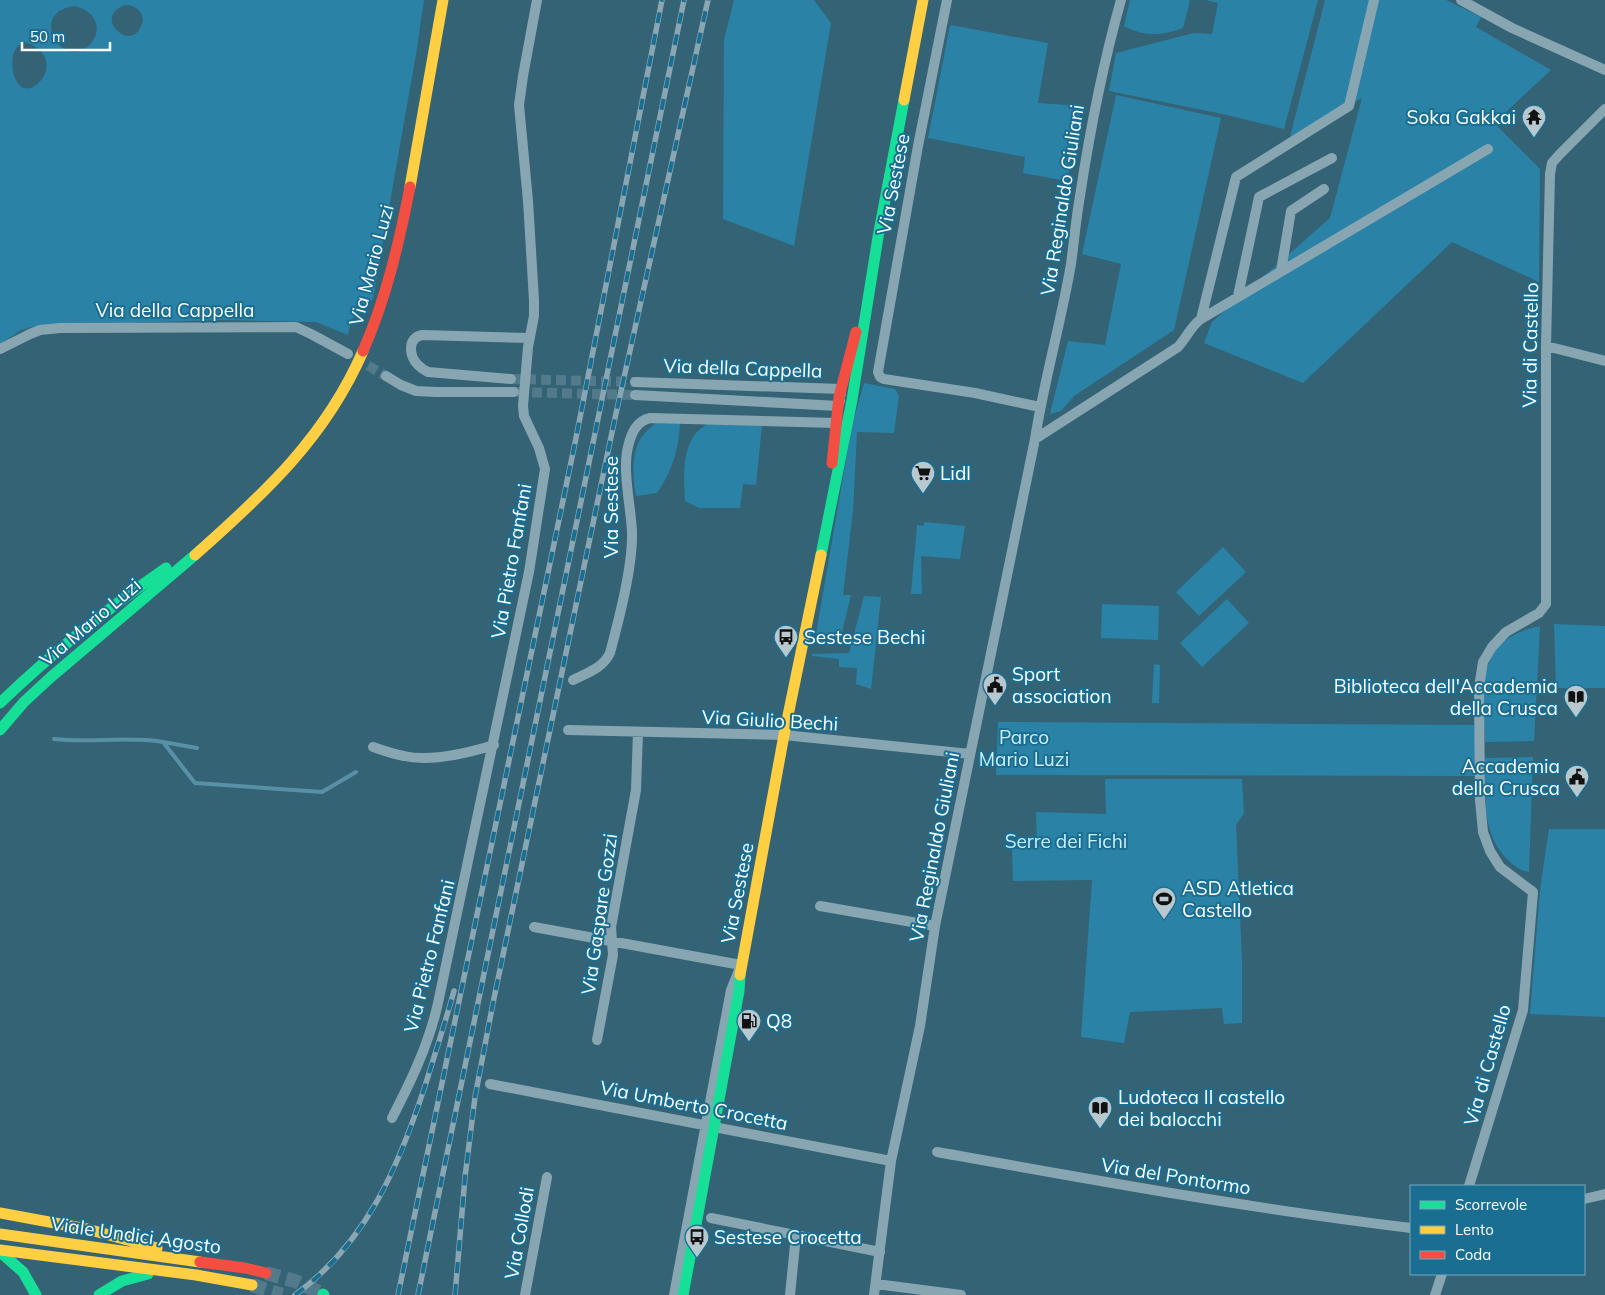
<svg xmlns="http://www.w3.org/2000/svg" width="1605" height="1295" font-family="Mulish,sans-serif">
<rect width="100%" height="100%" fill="#346376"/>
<!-- green -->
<path fill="#2a83a6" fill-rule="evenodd" d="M 0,0 L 424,0 L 416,54 L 373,299 L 351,320 L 348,335 L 316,322 L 221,320 L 35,326 L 21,330 L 0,344 ZM 126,5 C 137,5 147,15 141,26 C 130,54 91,15 126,5 ZM 74,6 C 92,9 104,26 92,42 C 66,76 25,13 74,6 ZM 24,42 C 41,46 54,62 42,79 C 16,112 0,50 24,42 Z
M 734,0 L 814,0 L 831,23 L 794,246 L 723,219 L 724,40 Z
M 1130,0 L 1189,0 L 1190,1 L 1183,28 C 1161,36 1145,37 1124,26 Z
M 1206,0 L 1318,0 L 1284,129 L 1227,115 L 1109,91 L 1116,53 L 1194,33 L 1212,34 L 1218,3 Z
M 1325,0 L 1446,0 L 1481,17 L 1476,27 L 1551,70 L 1494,123 L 1540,169 L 1539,282 L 1452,242 L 1303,383 L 1204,343 L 1212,322 L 1330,218 L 1362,98 L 1290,137 Z
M 950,25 L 1048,43 L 1038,103 L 1082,106 L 1067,181 L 1023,173 L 1025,157 L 928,138 Z
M 1116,95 L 1221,118 L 1174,330 L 1074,396 L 1061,411 L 1050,414 L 1068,341 L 1105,345 L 1121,264 L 1082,254 Z
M 864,383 L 895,389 L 899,396 L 894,433 L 857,432 L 853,511 L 843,595 L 851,595 L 842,632 L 839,635 L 816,634 L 852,425 Z
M 658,421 L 680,423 C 679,448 672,472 657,493 L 636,496 C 633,479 631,454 641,438 C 645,432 652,426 658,421 Z
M 709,423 L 762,425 L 756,485 L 743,484 L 740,508 L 699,508 L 685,501 C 684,482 682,457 692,439 C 695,432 703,427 709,423 Z
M 924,522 L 965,526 L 960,559 L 921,556 L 922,594 L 911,594 L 917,525 L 924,526 Z
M 1223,547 L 1246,572 L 1199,616 L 1176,592 Z
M 864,596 L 881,597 L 871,689 L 856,684 L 857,668 L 839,667 L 839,659 L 812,656 L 812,654 L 849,653 Z
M 1227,599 L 1249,623 L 1202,667 L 1180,643 Z
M 1102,604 L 1159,606 L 1158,640 L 1101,638 Z
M 1554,624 L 1605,626 L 1605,688 L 1556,688 Z
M 1540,626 L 1534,741 L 1485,742 C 1483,689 1474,639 1540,626 Z
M 1154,664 L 1160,665 L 1159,703 L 1152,703 Z
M 998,722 L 1479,725 L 1480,776 L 996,775 Z
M 1533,757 L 1529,872 C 1521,871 1514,866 1509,861 C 1480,834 1486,794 1485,758 Z
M 1105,779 L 1242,779 L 1244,813 L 1236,825 L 1242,961 L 1242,1023 L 1224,1024 L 1222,1008 L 1130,1012 L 1124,1043 L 1081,1037 L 1092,880 L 1013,881 L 1012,849 L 1037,849 L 1036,812 L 1106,814 Z
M 1549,829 L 1605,829 L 1605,1017 L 1530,1014 L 1540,890 Z"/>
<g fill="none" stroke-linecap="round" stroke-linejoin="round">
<!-- stream -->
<path stroke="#5790a7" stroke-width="4" d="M 54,739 C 91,743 127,736 163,742 L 195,783 L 322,792 L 356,772
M 163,742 L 197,748"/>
<!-- street-tunnel -->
<path stroke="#527a8b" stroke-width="10" stroke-dasharray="10 5" stroke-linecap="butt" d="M 355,358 L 386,376
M 511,379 L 635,382
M 517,392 L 635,395"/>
<!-- secondary-tunnel -->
<path stroke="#527a8b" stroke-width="14" stroke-dasharray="14 7" stroke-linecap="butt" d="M 266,1273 L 295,1281 L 323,1294
M 252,1285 L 282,1295"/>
<!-- street -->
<path stroke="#88a6b2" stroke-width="10" d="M 947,0 L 918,146 L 878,372 L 880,377 L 884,379 L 975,393 L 1040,407
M 1461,0 L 1512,28 L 1605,70
M 1281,271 L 1291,211 L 1324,189
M 1238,296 L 1259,197 L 1332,158
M 1201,319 L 1236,177 L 1349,106 L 1374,0
M 1546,346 L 1605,361
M 0,349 L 30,334 L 40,330 L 60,328 L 296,327 L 311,334 L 348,354
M 386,376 L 401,385 L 416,391 L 436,392 L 514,392
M 511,379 L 428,372 C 424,370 421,368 418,365 C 409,356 407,338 422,335 L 530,338
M 635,382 L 841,389 L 841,394
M 635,395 L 838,406 L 840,401
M 1035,439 L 1178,347 C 1187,337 1191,326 1201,319 L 1488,149
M 573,680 C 587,673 603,668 610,653 C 619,619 633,566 632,532 C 631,507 622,470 628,447 C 631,434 636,421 650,418 L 836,423
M 568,730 L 784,735 L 970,754
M 373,747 C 383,750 393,754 404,756 C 430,762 468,753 494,745
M 820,906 L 935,926
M 534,927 L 741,965 L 731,990 L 674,1295
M 597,1040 L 613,955 L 611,927 L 636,790 L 638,732
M 490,1084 L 891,1161
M 392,1118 C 411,1081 429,1044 438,1003 L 529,572 L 545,469 L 539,448 L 524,416 L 523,406 L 528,347 L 534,316 L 534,300 L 528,201 L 519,105 L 523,76 L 537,0
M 937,1152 C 1094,1180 1252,1209 1411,1228
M 1469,1186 L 1523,1010 L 1533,892 L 1500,867 L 1490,851 L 1483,832 L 1480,800 L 1479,687 L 1483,662 L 1492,647 L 1506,632 L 1539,613 L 1546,604 L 1546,346 L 1550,174 L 1552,163 L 1559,155 L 1605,109
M 1584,1199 L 1605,1194
M 711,1218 L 880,1252
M 876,1284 L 961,1295
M 525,1295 L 547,1177
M 790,1295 L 796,1235
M 874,1295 L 891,1161 L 920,1026 L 935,926 L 1035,439 C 1044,380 1061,323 1071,264 C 1074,242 1076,219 1080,196 C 1090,130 1103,64 1121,0
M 1435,1295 L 1442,1274"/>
<!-- fast -->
<path stroke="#16e098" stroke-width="11" d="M 821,555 L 852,400 L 878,237 L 904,100
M 0,703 C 52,653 107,609 166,568
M 0,730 L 24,702 L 51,677 L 195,555
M 0,1252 L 23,1272 L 36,1295
M 323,1294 L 324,1295
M 99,1295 L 122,1281 L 148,1274
M 683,1295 L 739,991 L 740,975"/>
<!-- slow -->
<path stroke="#ffcf43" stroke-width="11" d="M 904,100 L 923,0
M 410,187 L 443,0
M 195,555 C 264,494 326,437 363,351
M 740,975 L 784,735 L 821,555
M 0,1213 L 87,1229 L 157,1248
M 0,1234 L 200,1262
M 0,1250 L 196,1275 L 252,1285"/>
<!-- jam -->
<path stroke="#f24e42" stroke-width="11" d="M 363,351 C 386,299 399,243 410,187
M 832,463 L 839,397 L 856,332
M 200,1262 L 245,1268 L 266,1273"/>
<defs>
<path id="rail" d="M 295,1295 C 367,1242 398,1168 425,1086 C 435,1054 445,1023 454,991
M 398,1295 L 576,438 L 662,0
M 418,1295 L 684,0
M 455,1295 L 465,1177 L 475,1097 L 493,1003 L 615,418 L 708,0"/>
</defs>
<!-- rail casing -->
<use href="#rail" stroke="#89a6b2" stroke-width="5.5"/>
<!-- rail -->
<use href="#rail" stroke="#196e91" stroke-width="4" stroke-dasharray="11" stroke-linecap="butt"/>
</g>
<!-- icons -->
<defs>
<symbol id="temple-pin" viewBox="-11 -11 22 30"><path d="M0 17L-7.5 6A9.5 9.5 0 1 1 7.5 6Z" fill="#b8c8cf" stroke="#196e91"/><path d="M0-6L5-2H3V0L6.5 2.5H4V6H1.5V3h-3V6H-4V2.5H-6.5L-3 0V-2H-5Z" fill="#111"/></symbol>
<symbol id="supermarket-pin" viewBox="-11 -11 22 30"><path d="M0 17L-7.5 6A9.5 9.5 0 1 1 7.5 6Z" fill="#b8c8cf" stroke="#196e91"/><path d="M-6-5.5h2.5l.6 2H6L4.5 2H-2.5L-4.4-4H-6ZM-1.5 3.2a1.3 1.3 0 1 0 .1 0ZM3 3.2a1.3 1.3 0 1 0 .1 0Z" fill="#111"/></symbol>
<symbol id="bus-pin" viewBox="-11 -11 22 30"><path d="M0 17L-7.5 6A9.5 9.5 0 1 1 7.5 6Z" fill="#b8c8cf" stroke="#196e91"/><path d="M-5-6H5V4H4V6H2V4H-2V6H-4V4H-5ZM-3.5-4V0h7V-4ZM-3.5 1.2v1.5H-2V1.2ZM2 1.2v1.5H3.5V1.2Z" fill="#111"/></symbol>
<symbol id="civic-pin" viewBox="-11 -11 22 30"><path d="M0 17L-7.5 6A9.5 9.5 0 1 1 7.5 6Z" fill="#b8c8cf" stroke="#196e91"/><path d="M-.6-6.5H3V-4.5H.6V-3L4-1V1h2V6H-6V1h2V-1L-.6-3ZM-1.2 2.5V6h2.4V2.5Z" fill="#111"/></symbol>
<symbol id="library-pin" viewBox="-11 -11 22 30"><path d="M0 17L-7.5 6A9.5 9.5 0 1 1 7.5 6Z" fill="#b8c8cf" stroke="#196e91"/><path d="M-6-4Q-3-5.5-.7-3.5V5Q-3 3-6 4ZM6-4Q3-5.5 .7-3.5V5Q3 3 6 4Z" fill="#111"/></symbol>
<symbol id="stadium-pin" viewBox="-11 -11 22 30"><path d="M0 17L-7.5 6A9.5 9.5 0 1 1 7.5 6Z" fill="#b8c8cf" stroke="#196e91"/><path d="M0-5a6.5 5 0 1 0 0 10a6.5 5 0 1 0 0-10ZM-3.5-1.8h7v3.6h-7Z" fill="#111"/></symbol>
<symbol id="fuel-pin" viewBox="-11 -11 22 30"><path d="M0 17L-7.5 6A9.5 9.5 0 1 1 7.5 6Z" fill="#b8c8cf" stroke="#196e91"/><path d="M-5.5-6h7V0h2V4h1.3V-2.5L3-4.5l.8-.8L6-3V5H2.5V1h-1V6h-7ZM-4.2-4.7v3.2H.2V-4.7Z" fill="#111"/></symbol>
</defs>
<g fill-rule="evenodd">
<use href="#temple-pin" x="1520" y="103" width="28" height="38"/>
<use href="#supermarket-pin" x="909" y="459" width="28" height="38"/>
<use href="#bus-pin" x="772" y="623" width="28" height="38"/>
<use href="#civic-pin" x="981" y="671" width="28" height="38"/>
<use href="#library-pin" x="1562" y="683" width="28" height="38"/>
<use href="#civic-pin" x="1563" y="763" width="28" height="38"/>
<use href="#stadium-pin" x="1150" y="885" width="28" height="38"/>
<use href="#fuel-pin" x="735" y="1007" width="28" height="38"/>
<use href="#library-pin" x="1086" y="1094" width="28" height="38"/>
<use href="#bus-pin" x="683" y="1223" width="28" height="38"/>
</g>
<g text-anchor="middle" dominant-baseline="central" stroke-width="4" stroke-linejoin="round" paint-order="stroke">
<!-- poi labels -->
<g font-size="19" fill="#fff" stroke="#196e91" text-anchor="start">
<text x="1516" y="117" text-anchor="end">Soka Gakkai</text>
<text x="940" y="473">Lidl</text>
<text x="804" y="637">Sestese Bechi</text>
<text x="1012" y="674">Sport<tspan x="1012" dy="22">association</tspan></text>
<text x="1558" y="686" text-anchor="end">Biblioteca dell'Accademia<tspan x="1558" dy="22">della Crusca</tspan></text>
<text x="1560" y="766" text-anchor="end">Accademia<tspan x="1560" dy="22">della Crusca</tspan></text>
<text x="1182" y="888">ASD Atletica<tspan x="1182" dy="22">Castello</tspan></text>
<text x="766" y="1021">Q8</text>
<text x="1118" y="1097">Ludoteca Il castello<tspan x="1118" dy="22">dei balocchi</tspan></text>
<text x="714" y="1237">Sestese Crocetta</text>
</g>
<!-- street labels -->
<g font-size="19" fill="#fff" stroke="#196e91">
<text transform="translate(893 184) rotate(-79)">Via Sestese</text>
<text transform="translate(1062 200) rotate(-81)">Via Reginaldo Giuliani</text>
<text transform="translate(371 265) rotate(-75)">Via Mario Luzi</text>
<text x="175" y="310">Via della Cappella</text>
<text transform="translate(1530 345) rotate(-89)">Via di Castello</text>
<text transform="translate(743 368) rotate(2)">Via della Cappella</text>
<text transform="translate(611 507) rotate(-90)">Via Sestese</text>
<text transform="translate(511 561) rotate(-80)">Via Pietro Fanfani</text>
<text transform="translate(90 622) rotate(-40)">Via Mario Luzi</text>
<text transform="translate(770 720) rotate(3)">Via Giulio Bechi</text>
<text transform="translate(934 847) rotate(-79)">Via Reginaldo Giuliani</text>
<text transform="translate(737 893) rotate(-79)">Via Sestese</text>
<text transform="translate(599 914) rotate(-82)">Via Gaspare Gozzi</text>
<text transform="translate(429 956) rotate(-76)">Via Pietro Fanfani</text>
<text transform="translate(1487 1065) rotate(-74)">Via di Castello</text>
<text transform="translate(694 1105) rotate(11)">Via Umberto Crocetta</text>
<text transform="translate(1176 1176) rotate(9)">Via del Pontormo</text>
<text transform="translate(519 1233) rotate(-80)">Via Collodi</text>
<text transform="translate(136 1235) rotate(8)">Viale Undici Agosto</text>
</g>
<!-- park labels -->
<g font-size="19" fill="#cdeefb" stroke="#196e91">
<text x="1024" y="737">Parco<tspan x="1024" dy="22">Mario Luzi</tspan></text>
<text x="1066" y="841">Serre dei Fichi</text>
</g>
</g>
<!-- legend -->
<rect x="1410" y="1185" width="175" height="90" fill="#196e91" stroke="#75a8bd"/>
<rect x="1420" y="1201" width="25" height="8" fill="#16e098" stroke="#75a8bd"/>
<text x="1455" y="1210" font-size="15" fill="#ffffff">Scorrevole</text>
<rect x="1420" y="1226" width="25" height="8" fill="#ffcf43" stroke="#75a8bd"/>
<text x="1455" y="1235" font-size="15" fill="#ffffff">Lento</text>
<rect x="1420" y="1251" width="25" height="8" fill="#f24e42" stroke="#75a8bd"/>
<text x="1455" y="1260" font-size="15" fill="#ffffff">Coda</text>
<!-- scale -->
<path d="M22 42v8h88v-8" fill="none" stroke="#ffffff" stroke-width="2.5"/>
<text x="30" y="42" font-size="15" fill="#ffffff" stroke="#196e91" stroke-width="4" paint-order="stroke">50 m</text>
</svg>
